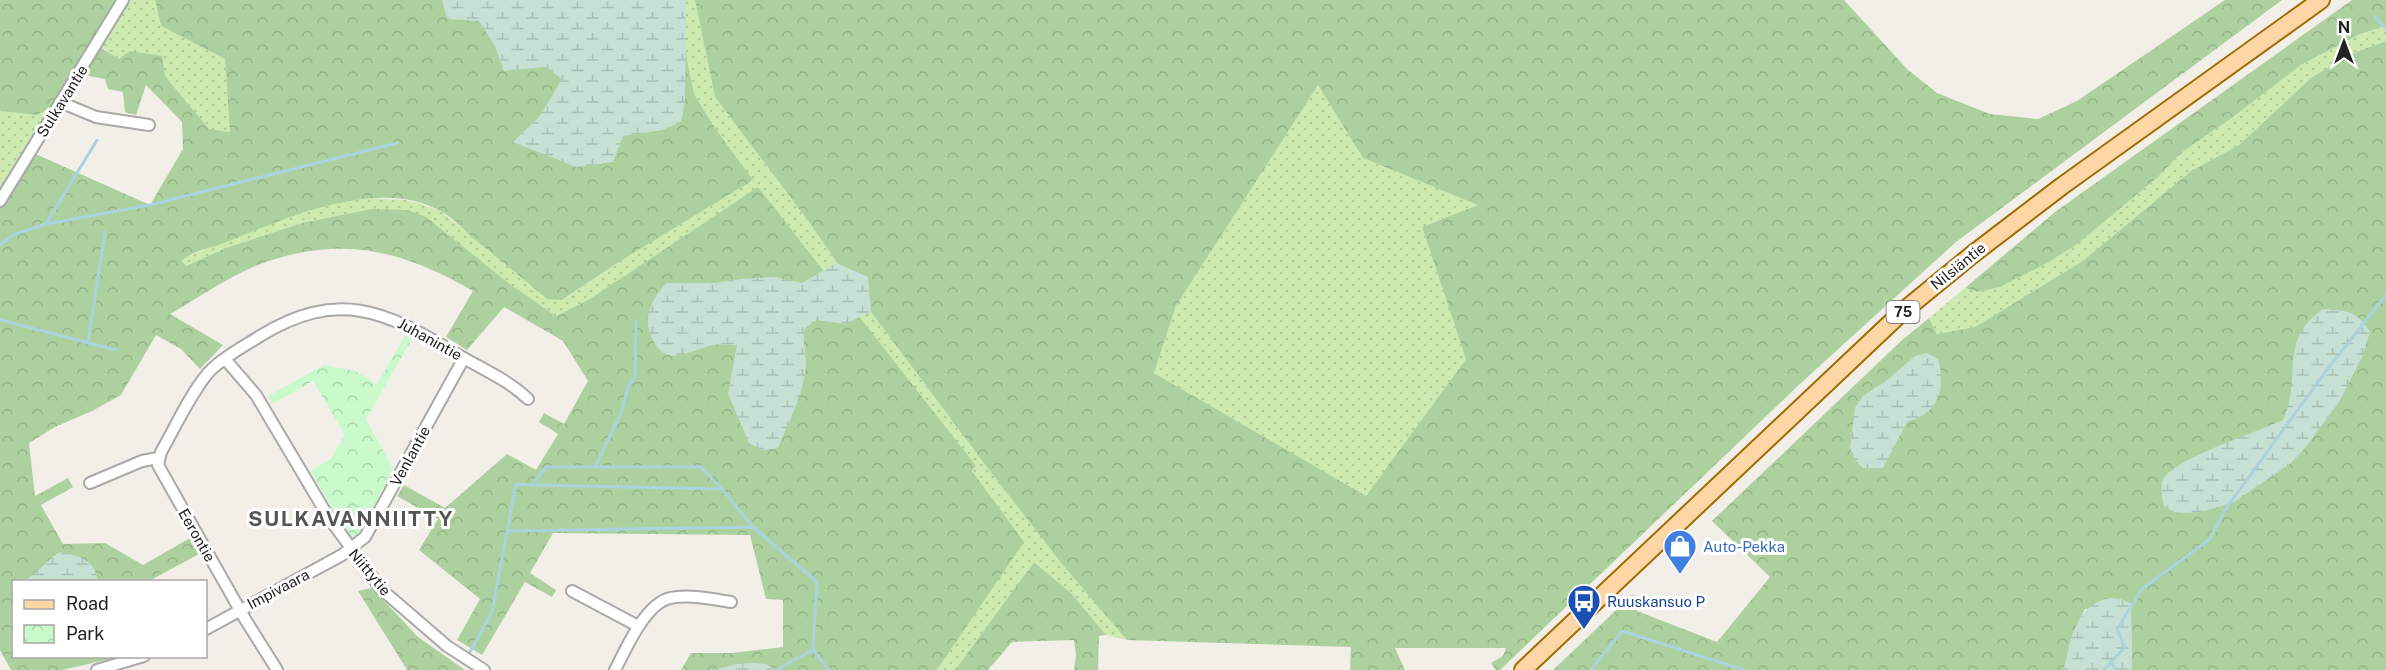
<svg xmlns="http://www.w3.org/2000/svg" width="2386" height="670" font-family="'Public Sans',sans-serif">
<defs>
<pattern id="grass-dots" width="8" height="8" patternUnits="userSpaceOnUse" patternTransform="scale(1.5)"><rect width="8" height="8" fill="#cdebb0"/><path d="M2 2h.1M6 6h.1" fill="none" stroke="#b0c997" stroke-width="1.8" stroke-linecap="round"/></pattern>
<pattern id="forest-crowns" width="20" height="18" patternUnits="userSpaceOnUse" patternTransform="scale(1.5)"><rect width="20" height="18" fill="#add19e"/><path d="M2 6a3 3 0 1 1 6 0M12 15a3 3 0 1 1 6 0" fill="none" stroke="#95b388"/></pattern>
<pattern id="wetland-marsh" width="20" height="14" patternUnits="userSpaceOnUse" patternTransform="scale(1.5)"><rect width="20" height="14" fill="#c6e0d4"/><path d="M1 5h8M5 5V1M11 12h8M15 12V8" fill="none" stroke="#aac0b6"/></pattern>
<pattern id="park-crowns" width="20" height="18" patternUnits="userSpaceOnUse" patternTransform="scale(1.5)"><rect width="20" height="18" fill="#c8facc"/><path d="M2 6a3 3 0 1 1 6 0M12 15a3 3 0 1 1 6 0" fill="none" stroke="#acd6af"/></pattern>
</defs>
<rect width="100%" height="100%" fill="#f2efe9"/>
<!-- grass -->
<path fill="url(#grass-dots)" d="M 123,0 L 155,0 L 161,26 L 225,59 L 231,133 L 209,129 L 165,76 L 119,59 L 97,44 Z
M 675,0 L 695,0 L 715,97 L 809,222 L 871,312 L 983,462 L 1127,640 L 1106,635 L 1072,594 L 1034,562 L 955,670 L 937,670 L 1023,542 L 972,471 L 975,466 L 590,299 L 556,316 L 511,285 L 371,209 L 302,223 L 226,248 L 186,266 L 182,259 L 254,229 L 332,203 L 365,198 L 405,200 L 419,203 L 442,212 L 547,298 L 563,300 L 625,258 L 717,131 L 694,94 Z
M 2386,26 L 2386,41 L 2356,52 L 2312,77 L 2239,145 L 2191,171 L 2084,260 L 1975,327 L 1937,334 L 1929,318 L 1965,288 L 1978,292 L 2076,245 L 2159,176 L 2181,153 L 2229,120 L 2301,65 L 2360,34 Z
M 1318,84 L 1363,158 L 1479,205 L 1422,227 L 1466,359 L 1366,497 L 1154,373 L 1176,306 Z
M 60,102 L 0,201 L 0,111 L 37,115 Z"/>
<!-- forest -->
<path fill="url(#forest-crowns)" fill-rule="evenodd" d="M 0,0 L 123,0 L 97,45 L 119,59 L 130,51 L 162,56 L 165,76 L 209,129 L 230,132 L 225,59 L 161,26 L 155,0 L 675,0 L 694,94 L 717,131 L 753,180 L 625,258 L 562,300 L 547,299 C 522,278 498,258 473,238 C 463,229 453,218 442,212 C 379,175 284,219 224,243 C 210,248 194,251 182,260 L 186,266 L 226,248 L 302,223 L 371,209 L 408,210 L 426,217 L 511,285 L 556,316 L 590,299 L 758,187 L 976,466 L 972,471 L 1024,542 L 937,670 L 681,670 L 691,653 L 731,653 L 783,647 L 783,600 L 766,599 L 750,535 L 553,533 L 530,573 L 556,590 L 552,597 L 525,582 L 482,655 L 457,640 L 480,599 L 419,550 L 438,519 L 397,496 L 404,485 L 445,508 L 507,454 L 536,470 L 558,434 L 539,422 L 544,413 L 564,424 L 588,381 L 563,341 L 504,307 L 467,350 L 446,337 L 473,291 C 402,250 343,235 263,263 C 231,275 200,297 170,314 L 223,345 L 200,369 L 181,349 L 156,335 L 121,395 L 92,411 L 55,427 L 29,443 L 35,496 L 68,478 L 73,487 L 41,505 L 63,544 L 105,543 L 143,565 L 190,538 L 199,554 L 149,581 L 14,582 L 14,656 L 119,657 L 62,670 L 11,670 L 0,650 L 0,201 L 31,152 L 150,205 L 183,149 L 182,122 L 146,85 L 136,115 L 125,112 L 123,92 L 108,89 L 105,79 L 78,74 L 60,102 L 37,115 L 0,111 Z
M 695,0 L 1844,0 L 1907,69 L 1937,93 L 1990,114 L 2038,119 L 2077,101 L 2225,0 L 2282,0 L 1956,242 L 1801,383 L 1500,670 L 1496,670 L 1491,663 L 1503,656 L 1506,648 L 1395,648 L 1405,670 L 1350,670 L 1351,647 L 1127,640 L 1062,564 L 983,462 L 871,312 L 809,222 L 715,97 ZM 1318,85 L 1363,158 L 1478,205 L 1422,227 L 1466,359 L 1366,496 L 1154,373 L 1176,306 Z
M 2352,0 L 2386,0 L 2386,26 L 2360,34 L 2301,65 L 2229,120 L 2181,153 L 2159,176 L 2076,245 L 2045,264 L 2000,287 L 1978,292 L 1965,288 L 2055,212 Z
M 2386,41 L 2386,670 L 2132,670 L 2131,618 L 2085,609 L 2074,632 L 2064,670 L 1553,670 L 1633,594 L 1637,611 L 1717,642 L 1770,577 L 1712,521 L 1901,341 L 1929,318 L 1937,334 L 1975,327 L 2084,260 L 2191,171 L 2239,145 L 2312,77 L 2356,52 Z
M 1034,562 L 1072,594 L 1106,635 L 1099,636 L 1098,670 L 1074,670 L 1076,654 L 1074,640 L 1012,642 L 988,670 L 955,670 Z
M 372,588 L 418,637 L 465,670 L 407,670 L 358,591 Z"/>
<!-- wetland -->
<path fill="url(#wetland-marsh)" d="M 442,0 L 686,0 L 685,98 L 682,121 L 663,130 L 623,136 L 613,162 L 576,167 L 513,142 L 540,116 L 562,79 L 546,67 L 504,71 L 495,46 L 479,21 L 447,19 Z
M 836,263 L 868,277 L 871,312 L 845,324 L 817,320 L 805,328 C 802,341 806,349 806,362 C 806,388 788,424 778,448 L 762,450 L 749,443 L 728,394 L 737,345 C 730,345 721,344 714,345 C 686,351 662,372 649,330 C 644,312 655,296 666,283 L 714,283 L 741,279 L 775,277 L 802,283 Z
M 2323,309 C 2347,311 2357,310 2370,332 L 2362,357 L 2339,402 L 2306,447 L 2290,464 L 2234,502 L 2201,512 L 2188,513 L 2174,512 L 2164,506 C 2162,496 2159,487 2164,478 C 2176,458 2258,432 2283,420 C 2303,379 2277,340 2323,309 Z
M 1927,353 L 1938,359 C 1946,391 1939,412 1907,422 L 1883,468 L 1863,468 L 1855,460 L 1850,448 L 1855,408 L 1863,396 L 1886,381 L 1915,356 Z
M 60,552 C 80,556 94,559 98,581 L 23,581 C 38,574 45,561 60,552 Z
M 2109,598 L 2120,599 L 2131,603 L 2132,670 L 2064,670 C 2070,640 2076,605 2109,598 Z
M 753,663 L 765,664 L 777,670 L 714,670 L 737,664 Z"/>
<!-- park -->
<path fill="url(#park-crowns)" d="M 406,334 L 413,337 L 366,419 L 393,469 L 360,532 L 351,539 L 310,471 L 331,459 L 345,435 L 313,381 L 272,404 L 268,396 L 324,365 L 355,371 L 377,384 Z"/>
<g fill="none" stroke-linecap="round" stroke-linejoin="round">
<!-- stream -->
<path stroke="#aad3df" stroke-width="3" d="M 2375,17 L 2386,29
M 97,140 L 46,224 L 150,205 L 397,143
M 0,245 L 13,235 L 46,224
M 0,320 L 116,350
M 88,343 L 105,232
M 595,467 L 701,467 L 722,489 L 753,527
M 532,485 L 722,489
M 507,531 L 753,527 L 817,582 L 813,650 L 776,670
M 813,650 L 829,670
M 470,652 L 492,612 L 516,484 L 532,485 L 546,467 L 595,467 L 622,411 L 629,384 L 635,378 L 636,321
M 2111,662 L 2116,670
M 1591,670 L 1622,631 L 1744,670
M 2104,670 L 2125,647 L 2117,629 L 2142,589 L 2210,539 L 2225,510 L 2326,371 L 2386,295"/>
<defs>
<path id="minor" d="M 60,102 L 96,117 L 149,125
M 0,201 L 123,0
M 225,359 L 256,395 L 329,518 L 381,589 L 447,646 L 484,670
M 90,483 L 142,461 L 158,458
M 572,591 L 638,626
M 206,629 L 342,555 L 365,537 L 464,358
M 97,670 L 144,656
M 277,670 L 245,619 L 158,465 L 161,452 C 176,426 189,396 208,373 C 222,358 243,347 260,336 C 337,289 384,310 455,353 C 480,368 507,379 528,399
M 615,670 C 626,649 645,604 670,598 C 690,594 712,599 731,602"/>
<path id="primary" d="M 1523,670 L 1901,313 L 1973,254 L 2062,186 L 2321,0"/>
</defs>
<!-- minor casing -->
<use href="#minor" stroke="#a9a9a9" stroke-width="14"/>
<!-- primary casing -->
<use href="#primary" stroke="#a06b00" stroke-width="20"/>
<!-- minor -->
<use href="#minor" stroke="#fff" stroke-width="10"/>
<!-- primary -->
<use href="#primary" stroke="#fcd6a4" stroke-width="16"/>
</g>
<!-- icons -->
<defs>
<symbol id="shop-pin" viewBox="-11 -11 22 30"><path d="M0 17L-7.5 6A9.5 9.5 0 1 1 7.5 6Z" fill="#3f7fe0" stroke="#fff"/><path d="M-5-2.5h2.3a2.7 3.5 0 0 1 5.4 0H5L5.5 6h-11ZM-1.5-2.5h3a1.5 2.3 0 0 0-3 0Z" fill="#fff"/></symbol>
<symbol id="bus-pin" viewBox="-11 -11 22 30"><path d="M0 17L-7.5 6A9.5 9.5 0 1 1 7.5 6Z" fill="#1a4fb4" stroke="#fff"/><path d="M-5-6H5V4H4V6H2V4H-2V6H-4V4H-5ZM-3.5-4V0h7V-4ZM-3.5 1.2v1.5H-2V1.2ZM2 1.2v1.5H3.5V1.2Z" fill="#fff"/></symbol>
</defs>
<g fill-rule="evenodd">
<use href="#shop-pin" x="1661" y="527" width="38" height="52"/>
<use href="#bus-pin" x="1565" y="582" width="38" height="52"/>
</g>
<g text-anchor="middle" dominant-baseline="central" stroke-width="6" stroke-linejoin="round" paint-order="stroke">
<!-- shield labels -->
<rect fill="#fff" stroke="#646464" stroke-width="1.5" x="1886.5" y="301" width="33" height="22" rx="4.5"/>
<g font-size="14" font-weight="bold" fill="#222">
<text x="1903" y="312">75</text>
</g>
<!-- street labels -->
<g font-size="15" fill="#222" stroke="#fff">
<text transform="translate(62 101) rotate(-58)">Sulkavantie</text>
<text transform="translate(1958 266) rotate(-39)">Nilsiäntie</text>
<text transform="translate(430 339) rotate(29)">Juhanintie</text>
<text transform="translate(410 456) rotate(-61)">Venlantie</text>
<text transform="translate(197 535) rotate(60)">Eerontie</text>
<text transform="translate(370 572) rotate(50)">Niittytie</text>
<text transform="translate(278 589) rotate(-28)">Impivaara</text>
</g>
<!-- shop labels -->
<g font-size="15" fill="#366cbe" stroke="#fff" text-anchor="start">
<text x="1703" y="546">Auto-Pekka</text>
</g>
<!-- transit labels -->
<g font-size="15" fill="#164399" stroke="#fff" text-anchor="start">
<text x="1607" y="601">Ruuskansuo P</text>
</g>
<!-- district labels -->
<g font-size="21" font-weight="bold" letter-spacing="1.5" fill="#555" stroke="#fff">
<text x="351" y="518">SULKAVANNIITTY</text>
</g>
</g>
<!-- legend -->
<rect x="12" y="580" width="195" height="78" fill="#ffffff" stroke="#a7a7a7" stroke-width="1.5"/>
<rect x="24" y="600" width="30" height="9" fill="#fcd6a4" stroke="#a7a7a7" stroke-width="1.5"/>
<text x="66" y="610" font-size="18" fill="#222222">Road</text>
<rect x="24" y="625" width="30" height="18" fill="url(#park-crowns)" stroke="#a7a7a7" stroke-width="1.5"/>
<text x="66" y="640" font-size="18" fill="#222222">Park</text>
<!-- north arrow -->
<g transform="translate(2344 42)" stroke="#ffffff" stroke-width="4.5" paint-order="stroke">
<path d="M0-4.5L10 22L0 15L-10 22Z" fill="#222222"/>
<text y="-9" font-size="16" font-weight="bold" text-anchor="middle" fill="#222222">N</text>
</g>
</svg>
